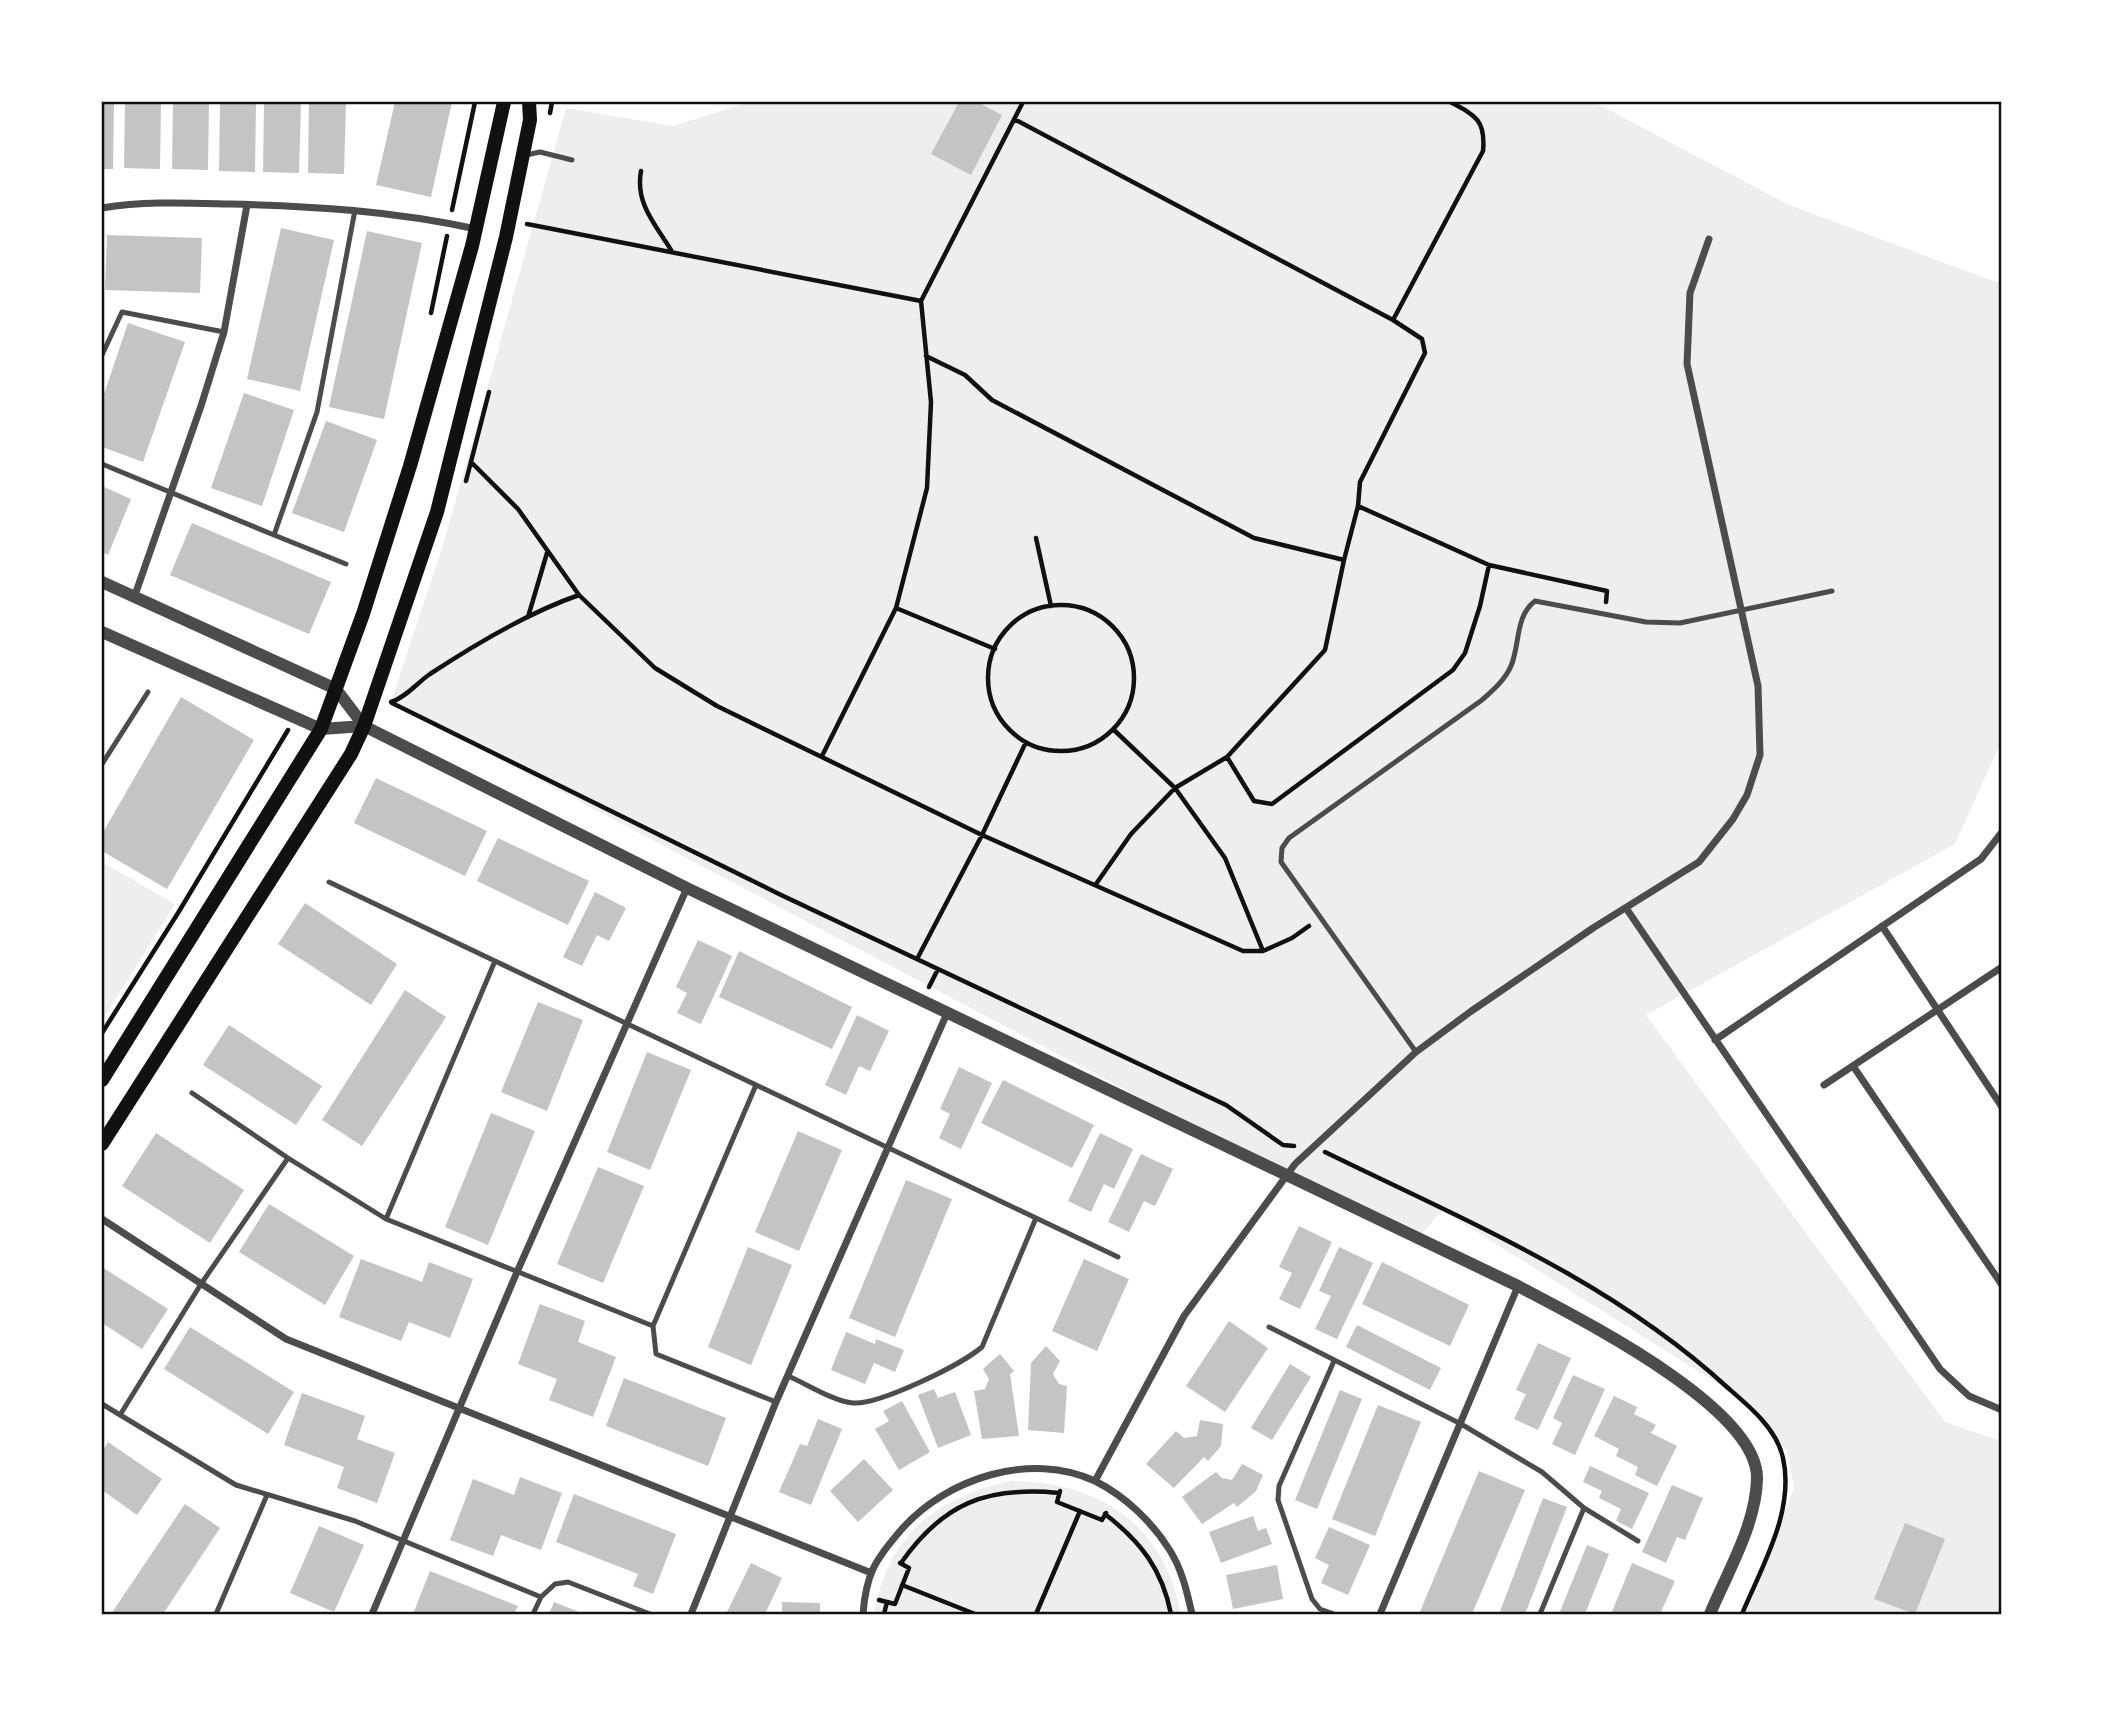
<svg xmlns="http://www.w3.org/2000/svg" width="2103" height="1716" font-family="Mulish,sans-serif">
<rect width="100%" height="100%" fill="#fff"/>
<!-- green -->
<path fill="#eee" d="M 749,102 L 1594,102 L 1787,204 L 2001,284 L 2001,742 L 1955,844 L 1646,1015 L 1945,1422 L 2001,1441 L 2001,1614 L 1742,1614 L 1794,1488 L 1787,1451 L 1736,1395 L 1442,1210 L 1421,1235 L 1283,1173 L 391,702 L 444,542 L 566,108 L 673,126 Z
M 102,862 L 175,904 L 102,1021 Z
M 1011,1481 C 1100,1482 1164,1524 1181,1614 L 874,1614 C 887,1536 936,1497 1011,1481 Z"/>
<!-- building -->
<path fill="#c4c4c4" d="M 102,102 L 114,102 L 113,169 L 102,169 Z
M 125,102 L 161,102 L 160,169 L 124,168 Z
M 173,102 L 209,102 L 208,170 L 172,169 Z
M 220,102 L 256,102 L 255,172 L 219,171 Z
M 264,102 L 301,102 L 299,173 L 263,172 Z
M 309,102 L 346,102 L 344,174 L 308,173 Z
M 395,102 L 452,102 L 431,197 L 376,185 Z
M 959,102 L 977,102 L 1002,115 L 971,175 L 931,154 Z
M 281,228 L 334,240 L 300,391 L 247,379 Z
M 367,231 L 422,243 L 384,419 L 329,407 Z
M 107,235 L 202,238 L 200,293 L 105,290 Z
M 128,323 L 185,342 L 143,462 L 102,447 L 102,400 Z
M 244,393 L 294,410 L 262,506 L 211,488 Z
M 326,421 L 377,440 L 344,532 L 292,513 Z
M 102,486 L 131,499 L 108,555 L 102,552 Z
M 192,523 L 331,582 L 309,634 L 170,575 Z
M 181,697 L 254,740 L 167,889 L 102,851 L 102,834 Z
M 376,778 L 487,831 L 465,876 L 354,823 Z
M 498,838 L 589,881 L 568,925 L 477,881 Z
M 595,892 L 626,908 L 609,941 L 597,935 L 582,966 L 563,957 Z
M 305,903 L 397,964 L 371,1005 L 278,944 Z
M 698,940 L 732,956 L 701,1024 L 677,1013 L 687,993 L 676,987 Z
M 739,951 L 852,1007 L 832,1049 L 719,997 Z
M 405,990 L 446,1017 L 362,1146 L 322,1120 Z
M 538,1002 L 583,1020 L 547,1111 L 501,1092 Z
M 857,1015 L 889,1031 L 870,1071 L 859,1066 L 846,1095 L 825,1085 Z
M 229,1025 L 322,1086 L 296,1125 L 203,1065 Z
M 647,1052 L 691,1070 L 650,1170 L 607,1152 Z
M 959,1067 L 992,1083 L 961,1149 L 939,1138 L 950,1114 L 940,1109 Z
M 1003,1080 L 1094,1125 L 1072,1168 L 981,1123 Z
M 491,1113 L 535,1131 L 488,1245 L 445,1227 Z
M 798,1131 L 842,1150 L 799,1251 L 755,1232 Z
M 156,1133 L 244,1190 L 210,1243 L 122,1186 Z
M 1100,1133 L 1133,1149 L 1114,1189 L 1104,1184 L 1091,1212 L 1068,1201 Z
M 1141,1154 L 1173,1169 L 1155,1206 L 1144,1201 L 1129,1232 L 1108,1222 Z
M 598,1167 L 644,1186 L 603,1283 L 557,1264 Z
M 906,1180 L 952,1199 L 895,1337 L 849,1318 Z
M 269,1204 L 354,1256 L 325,1305 L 239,1252 Z
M 1299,1226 L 1332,1242 L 1300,1309 L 1279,1299 L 1292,1273 L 1279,1267 Z
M 748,1247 L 792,1265 L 751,1365 L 708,1347 Z
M 1339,1247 L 1373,1263 L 1337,1339 L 1315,1329 L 1331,1296 L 1319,1291 Z
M 361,1259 L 422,1282 L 429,1262 L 473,1279 L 450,1338 L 409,1322 L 401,1341 L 339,1317 Z
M 1084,1259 L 1129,1279 L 1097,1351 L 1052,1331 Z
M 1382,1262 L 1469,1305 L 1450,1346 L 1362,1304 Z
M 102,1267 L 168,1309 L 142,1349 L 102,1323 Z
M 540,1304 L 585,1321 L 578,1342 L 616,1357 L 593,1417 L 549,1400 L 557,1379 L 518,1364 Z
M 1229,1321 L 1268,1348 L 1225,1412 L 1186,1386 Z
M 1357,1325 L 1441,1368 L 1430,1390 L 1346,1347 Z
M 190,1327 L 294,1392 L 268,1434 L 164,1369 Z
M 846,1332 L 875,1344 L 876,1339 L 904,1350 L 895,1372 L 874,1363 L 865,1384 L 831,1370 Z
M 1538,1343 L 1571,1358 L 1538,1430 L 1514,1419 L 1526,1394 L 1516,1390 Z
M 1046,1346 L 1060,1361 L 1053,1374 L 1059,1384 L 1067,1386 L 1064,1433 L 1028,1430 L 1031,1363 Z
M 1000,1354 L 1014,1371 L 1010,1374 L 1019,1436 L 982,1439 L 974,1391 L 985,1389 L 989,1379 L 983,1369 Z
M 1290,1364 L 1311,1377 L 1272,1440 L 1251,1428 Z
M 1573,1375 L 1605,1389 L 1575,1455 L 1552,1444 L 1562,1423 L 1553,1418 Z
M 624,1378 L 726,1418 L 708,1466 L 606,1426 Z
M 934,1389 L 938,1398 L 955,1392 L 971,1435 L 938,1448 L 918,1395 Z
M 1340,1390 L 1362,1399 L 1317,1509 L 1295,1500 Z
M 302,1393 L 365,1416 L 357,1439 L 395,1453 L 377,1503 L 337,1488 L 344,1467 L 284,1445 Z
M 1614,1396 L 1637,1407 L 1634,1414 L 1656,1425 L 1651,1433 L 1677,1446 L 1657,1486 L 1635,1475 L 1638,1467 L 1616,1456 L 1619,1449 L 1594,1436 Z
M 902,1401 L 930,1452 L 899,1470 L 875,1429 L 889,1421 L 883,1411 Z
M 1378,1405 L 1421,1422 L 1375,1536 L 1332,1519 Z
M 818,1419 L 842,1429 L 811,1505 L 779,1492 L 800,1444 L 807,1446 Z
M 1200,1420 L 1223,1424 L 1221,1446 L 1208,1461 L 1204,1457 L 1174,1488 L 1146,1464 L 1176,1431 L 1184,1438 L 1197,1436 Z
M 108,1442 L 162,1479 L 137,1515 L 102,1490 L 102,1452 Z
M 864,1459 L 893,1490 L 858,1522 L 830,1491 Z
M 1242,1464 L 1263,1475 L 1256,1491 L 1237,1507 L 1234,1503 L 1202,1524 L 1182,1497 L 1216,1472 L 1222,1478 L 1232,1480 Z
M 1590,1466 L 1649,1493 L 1632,1529 L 1616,1521 L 1621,1509 L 1599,1498 L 1602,1491 L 1583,1482 Z
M 1479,1471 L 1525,1490 L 1472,1614 L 1419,1614 Z
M 520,1477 L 562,1493 L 541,1550 L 501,1535 L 493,1556 L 450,1540 L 473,1479 L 514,1495 Z
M 1672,1485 L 1703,1498 L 1685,1540 L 1677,1537 L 1666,1563 L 1642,1552 Z
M 574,1494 L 676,1534 L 653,1594 L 633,1586 L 638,1574 L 556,1542 Z
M 1543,1498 L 1567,1507 L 1525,1614 L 1499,1614 Z
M 185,1504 L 220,1528 L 163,1614 L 111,1614 Z
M 1253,1516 L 1258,1531 L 1266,1528 L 1272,1544 L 1221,1563 L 1209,1532 Z
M 1905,1523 L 1945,1539 L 1915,1614 L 1874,1599 Z
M 319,1526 L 364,1545 L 334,1612 L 290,1593 Z
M 1329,1527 L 1370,1545 L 1348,1595 L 1321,1583 L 1329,1565 L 1315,1558 Z
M 1587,1545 L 1609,1554 L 1585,1614 L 1559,1614 Z
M 751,1563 L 782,1578 L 765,1614 L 726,1614 Z
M 1632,1563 L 1675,1581 L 1660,1614 L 1611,1614 Z
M 1277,1565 L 1283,1599 L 1233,1609 L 1226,1575 Z
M 430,1571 L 518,1606 L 514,1614 L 413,1614 Z
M 554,1602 L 584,1614 L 549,1614 Z
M 782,1602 L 820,1603 L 820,1614 L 782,1614 Z"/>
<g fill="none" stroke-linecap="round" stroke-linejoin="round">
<!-- path -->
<path stroke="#111" stroke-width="4.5" d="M 550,113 L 552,102
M 1014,119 L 1393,320 L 1483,151 C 1486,120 1475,115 1450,102
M 641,171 C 635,203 655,224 671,250
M 452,210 L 475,102
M 527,224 L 921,301 L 931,402 L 927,488 L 896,608
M 921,301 L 1023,102
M 431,313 L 447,236
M 926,356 L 965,375 L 992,400 L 1254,538 L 1344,560 L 1325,650 L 1227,757 L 1175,788 L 1114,730
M 473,464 L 518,509 L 579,595
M 466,481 L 489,392
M 1358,506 L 1489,565 L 1607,591 L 1606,602
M 1036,538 L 1051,606
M 1344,560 L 1358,506 L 1360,482 L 1425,353 L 1422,339 L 1393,320
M988 678a73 73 0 1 1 146 0a73 73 0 1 1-146 0Z
M 528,617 L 547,553
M 391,702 C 405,698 417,683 430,674 C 474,645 530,612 579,595 L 655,668 L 717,706 L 982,835 L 1243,951 L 1263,951 L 1225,858 L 1175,788 L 1131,834 L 1096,884
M 392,703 L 779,894 L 1226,1105 L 1283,1145 L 1294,1146
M 822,756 L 896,608 L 995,649
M 1227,757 L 1254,801 L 1272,804 L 1453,670 L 1465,653 L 1480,606 L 1489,565
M 1263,951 L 1292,938 L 1309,926
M 917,959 L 982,835 L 1026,742
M 929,987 L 938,969
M 102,1033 L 178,913 L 288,730
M 1325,1152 C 1466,1221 1612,1281 1728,1388 C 1749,1406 1777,1429 1783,1458 C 1795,1511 1762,1566 1742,1614
M 1060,1491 L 1057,1502 L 1102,1520 L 1106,1513
M 1105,1514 C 1141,1542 1162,1569 1171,1614
M 901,1563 C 943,1503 987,1486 1059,1493
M 902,1585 L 975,1614
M 879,1600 L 895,1604 L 909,1568 L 900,1563
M 884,1614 L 887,1602
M 1036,1614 L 1080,1511"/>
<!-- service -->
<path stroke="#4c4c4c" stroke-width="5" d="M 526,155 L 540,152 L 572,160
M 102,355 L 122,312 L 224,332
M 102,464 L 274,535 L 317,412 L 355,210
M 274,535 L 346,564
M 102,764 L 148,692
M 329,882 L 495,961
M 1416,1052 L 1281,862 L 1282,848 L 1289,838 L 1482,700 C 1493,690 1505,680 1511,666 C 1520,645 1515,616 1535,601 L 1646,622 L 1680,623 L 1832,591
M 192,1093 L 288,1158
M 386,1219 L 495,961 L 1118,1257
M 653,1326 L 756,1085
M 1269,1327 L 1461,1424 L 1542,1472 L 1584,1508 L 1638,1541
M 788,1376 C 807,1384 833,1401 853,1403 C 879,1405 961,1365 982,1347 L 1036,1218
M 102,1404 L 236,1485 L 355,1521 L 541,1597 L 555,1584 L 568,1582 L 650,1614
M 120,1415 L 201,1284 L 288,1158 L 386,1219 L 653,1326 L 656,1354 L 776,1402
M 216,1614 L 267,1495
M 533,1614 L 541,1597
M 1334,1614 L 1320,1609 L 1312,1599 L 1278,1500 L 1279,1486 L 1334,1361
M 1540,1614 L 1584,1508"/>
<!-- minor -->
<path stroke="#4c4c4c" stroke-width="7" d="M 102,208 C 145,201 187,203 230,204 C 313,206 394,211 476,229
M 135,595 L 201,406 L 224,332 L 247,205
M 1626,908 L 1940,1369 L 1969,1396 L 2002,1410
M 1882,926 L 2002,1107
M 1715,1040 L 1981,859 L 2002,832
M 1853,1066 L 2002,1285
M 1824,1085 L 2002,967
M 102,1219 L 286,1339 L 869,1572
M 1095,1481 L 1184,1316 L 1295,1164 L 1416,1052 L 1470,1012 L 1593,928 L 1699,862 L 1733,819 L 1747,795 L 1760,755 L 1758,686 L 1687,364 L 1690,293 L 1709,239
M 372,1614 L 517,1272 L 687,888
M 691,1614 L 776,1402 L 948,1011
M 863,1614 C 866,1574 875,1560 901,1530 C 946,1478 1031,1451 1095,1481 C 1125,1496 1152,1522 1169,1549 C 1182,1569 1187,1592 1192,1614
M 1380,1614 L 1518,1286"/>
<!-- tertiary -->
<path stroke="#4c4c4c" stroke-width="12" d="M 102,582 L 336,689 L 364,726 L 687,888 L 1518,1286 C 1574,1316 1759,1407 1757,1479 C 1756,1525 1727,1573 1710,1614
M 102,632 L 321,729 L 364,726"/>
<!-- secondary -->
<path stroke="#111" stroke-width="14" d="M 102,1080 L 321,729 L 363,614 L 410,466 L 472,246 L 504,102
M 102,1144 L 351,754 L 364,726 L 437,512 L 506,237 L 530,120 L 529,102"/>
</g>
<!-- border -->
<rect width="2103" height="1716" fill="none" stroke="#ffffff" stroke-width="206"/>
<rect x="103" y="103" width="1897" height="1510" fill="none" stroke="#111" stroke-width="2.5"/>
</svg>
